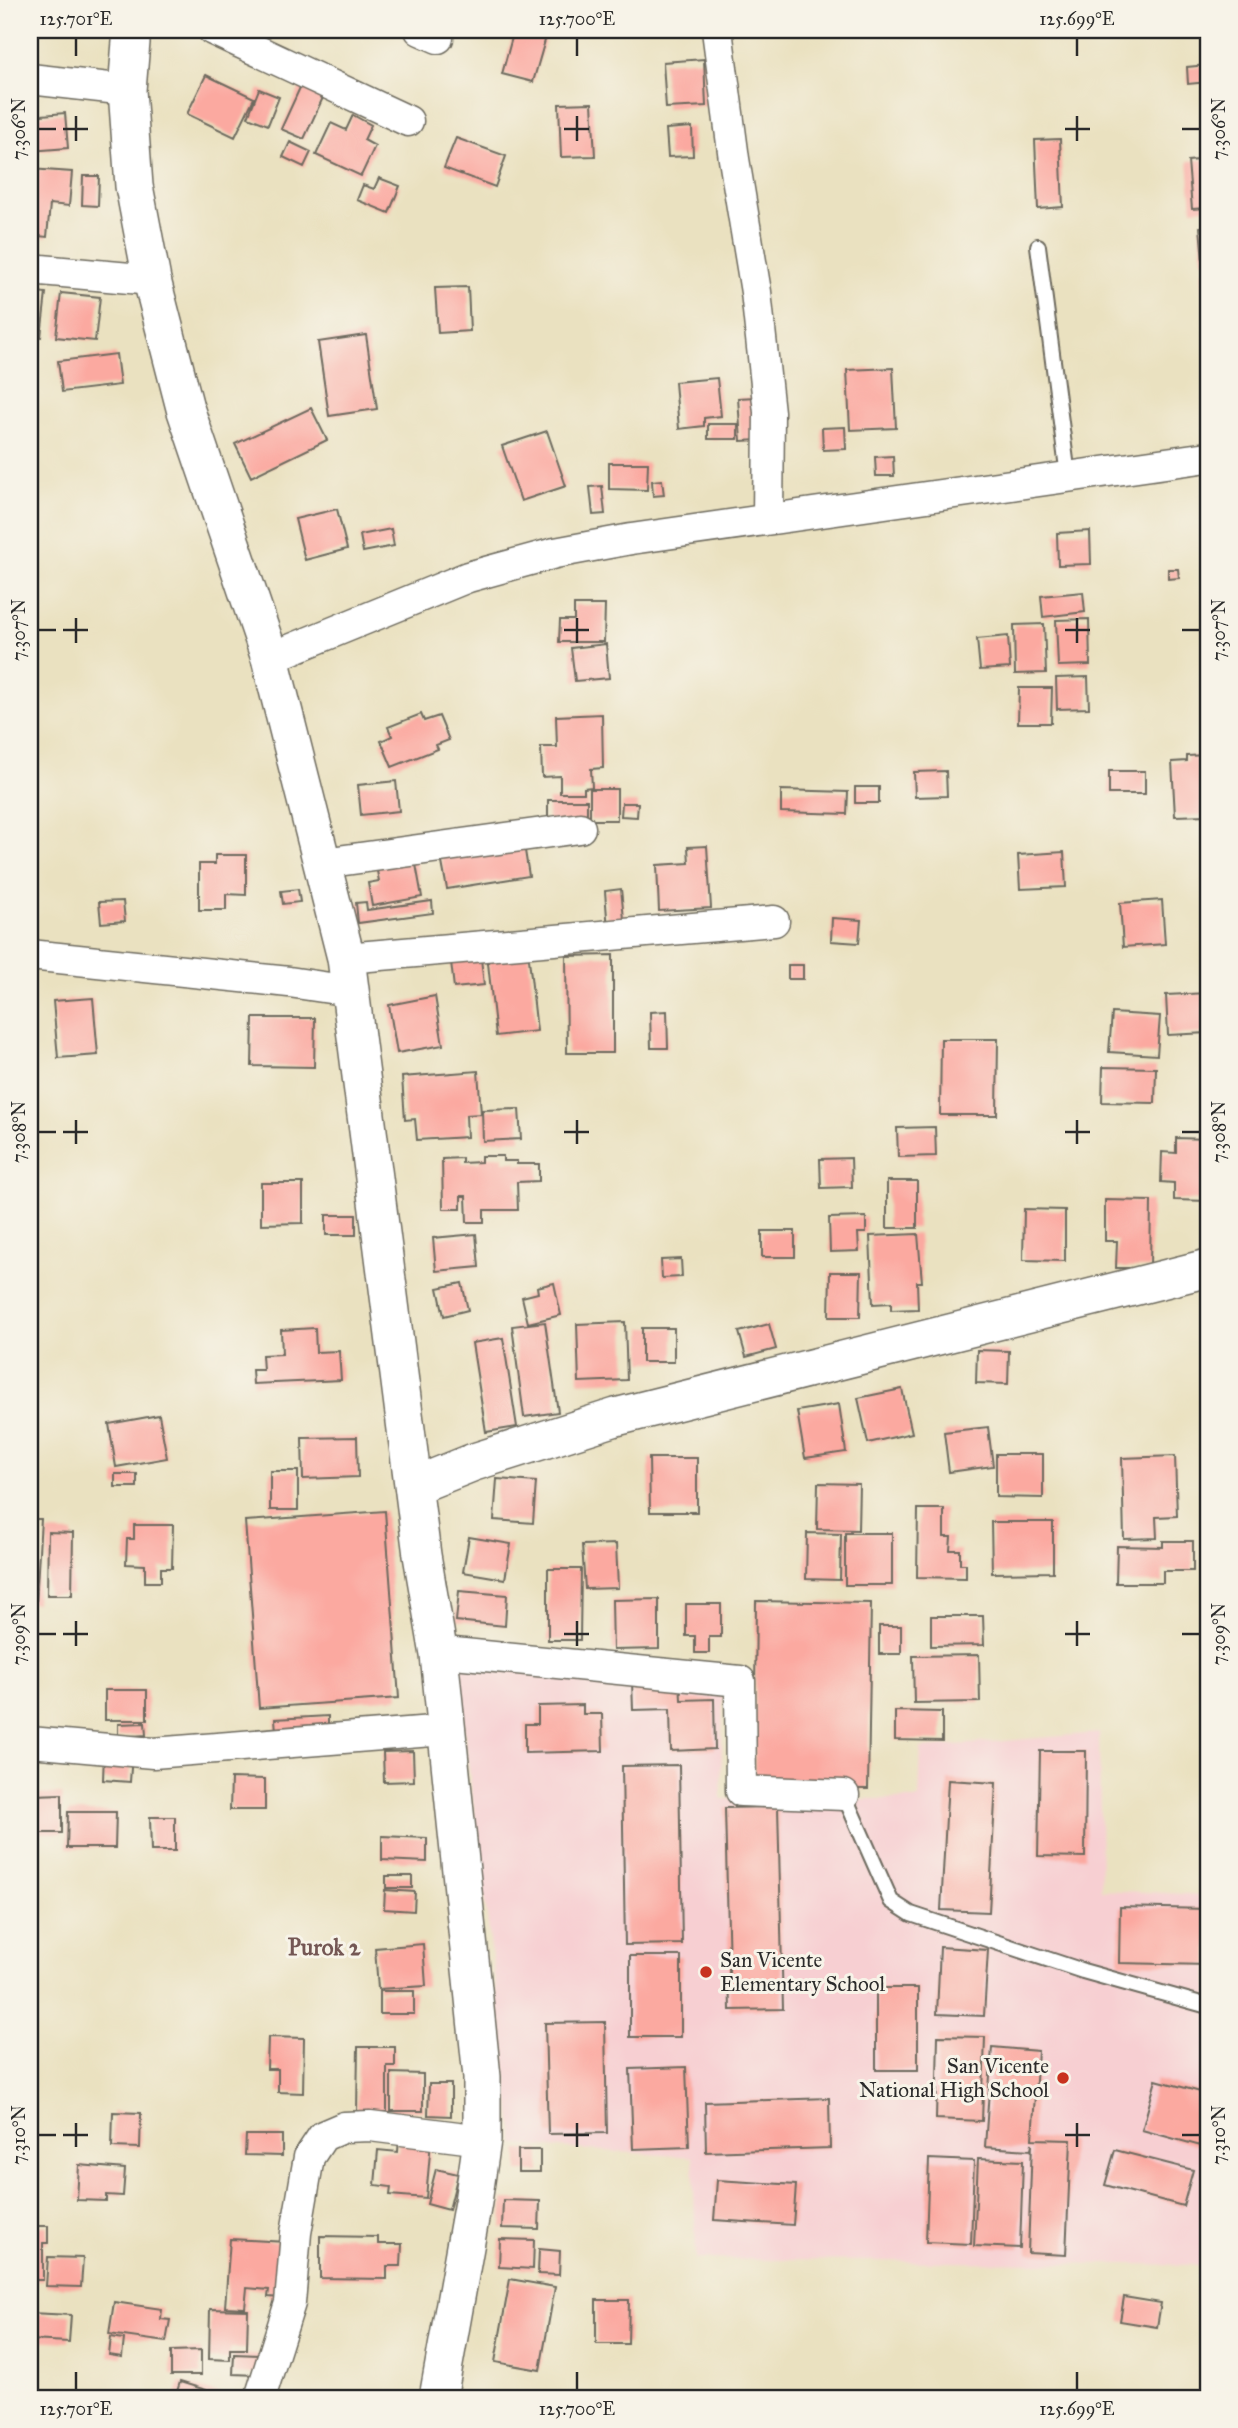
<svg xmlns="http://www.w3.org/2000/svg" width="1238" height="2428" font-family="'IM FELL Great Primer',serif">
<rect width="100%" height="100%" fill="#f7f3e8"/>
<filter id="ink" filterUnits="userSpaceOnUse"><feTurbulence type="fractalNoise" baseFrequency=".0143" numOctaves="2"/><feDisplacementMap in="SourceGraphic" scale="14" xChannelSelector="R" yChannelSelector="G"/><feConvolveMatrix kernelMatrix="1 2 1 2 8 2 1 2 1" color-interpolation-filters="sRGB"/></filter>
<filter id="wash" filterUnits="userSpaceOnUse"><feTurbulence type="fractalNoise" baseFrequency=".00686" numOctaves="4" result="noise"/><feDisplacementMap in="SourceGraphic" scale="28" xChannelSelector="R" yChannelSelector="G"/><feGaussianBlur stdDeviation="1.57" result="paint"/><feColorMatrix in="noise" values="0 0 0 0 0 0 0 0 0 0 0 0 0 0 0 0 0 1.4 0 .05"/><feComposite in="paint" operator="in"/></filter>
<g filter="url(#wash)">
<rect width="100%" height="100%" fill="#eae1c0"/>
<!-- built -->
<path fill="#f7cfd2" d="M 456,1663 L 723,1691 L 721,1799 L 919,1799 L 921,1748 L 1099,1733 L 1101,1890 L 1208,1895 L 1208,2265 L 696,2259 L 693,2157 L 515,2145 Z"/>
<g id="blocks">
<!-- building -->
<path fill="#fba9a0" d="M 514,30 L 548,30 L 533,82 L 502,74 Z
M 704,59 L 706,106 L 666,108 L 663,62 Z
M 1207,65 L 1208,82 L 1188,84 L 1187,67 Z
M 206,75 L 254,98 L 235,137 L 187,114 Z
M 303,81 L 326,91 L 304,139 L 281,129 Z
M 259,89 L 279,97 L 268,125 L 248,117 Z
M 592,103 L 595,156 L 561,157 L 559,104 Z
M 65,113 L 68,148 L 30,151 L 30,116 Z
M 353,115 L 371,125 L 364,140 L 375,146 L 361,176 L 316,155 L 331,123 L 346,130 Z
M 692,127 L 693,156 L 668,157 L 666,129 Z
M 456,138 L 506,156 L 495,187 L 444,168 Z
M 1060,139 L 1063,207 L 1038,209 L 1035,140 Z
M 290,142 L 311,152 L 304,167 L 283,157 Z
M 1208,159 L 1208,208 L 1192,209 L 1188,161 Z
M 30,169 L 72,172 L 69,206 L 50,204 L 47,237 L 30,235 Z
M 83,176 L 99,176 L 98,206 L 82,205 Z
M 379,178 L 400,186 L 389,213 L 357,200 L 363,185 L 374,189 Z
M 1208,226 L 1208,261 L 1203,261 L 1200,227 Z
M 1202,272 L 1208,272 L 1208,328 L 1206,328 Z
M 468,287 L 470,331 L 438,333 L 435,288 Z
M 30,291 L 46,293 L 41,337 L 30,336 Z
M 61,293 L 100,297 L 95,341 L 56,337 Z
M 366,335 L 377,409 L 329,416 L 318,342 Z
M 116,354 L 120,385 L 62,392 L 58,361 Z
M 893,368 L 896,428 L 850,430 L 847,370 Z
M 717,378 L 721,416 L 704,418 L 704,426 L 679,429 L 675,382 Z
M 756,397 L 759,440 L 741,441 L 738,398 Z
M 311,408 L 327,440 L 251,477 L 235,444 Z
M 708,424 L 738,424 L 738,439 L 708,439 Z
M 845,427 L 846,449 L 823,450 L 822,428 Z
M 547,431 L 566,486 L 521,501 L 502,446 Z
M 893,456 L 894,476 L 876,476 L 875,457 Z
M 609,463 L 648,463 L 647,490 L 609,489 Z
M 662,480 L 664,495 L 653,496 L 652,481 Z
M 602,486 L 605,514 L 593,515 L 590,487 Z
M 337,509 L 347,549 L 305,560 L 295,519 Z
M 391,529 L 394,546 L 363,552 L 360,535 Z
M 1090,531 L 1091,564 L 1058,565 L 1057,533 Z
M 1168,569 L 1178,569 L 1179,578 L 1168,579 Z
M 1083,592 L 1085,612 L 1043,617 L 1041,596 Z
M 574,605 L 605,605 L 604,642 L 559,642 L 560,620 L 574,620 Z
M 1089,619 L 1090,665 L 1058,666 L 1056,620 Z
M 1044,624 L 1046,673 L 1015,674 L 1014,625 Z
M 1008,636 L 1010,668 L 980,670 L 977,639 Z
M 606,644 L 609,678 L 575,681 L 571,648 Z
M 1088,677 L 1089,708 L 1057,709 L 1056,678 Z
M 1019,688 L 1052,688 L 1051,723 L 1018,723 Z
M 421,714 L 424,721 L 439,716 L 449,740 L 436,745 L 438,749 L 392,767 L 381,741 L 392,736 L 388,727 Z
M 602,714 L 603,768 L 591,769 L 592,787 L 584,788 L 584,793 L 560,793 L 560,776 L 542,777 L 541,747 L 557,747 L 556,716 Z
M 1207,755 L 1208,815 L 1175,816 L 1172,762 L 1187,761 L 1187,756 Z
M 946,771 L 947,796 L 915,797 L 914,772 Z
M 1109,771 L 1145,771 L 1145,794 L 1109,794 Z
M 396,781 L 399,811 L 361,815 L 358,785 Z
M 855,787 L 879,787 L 879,803 L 855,803 Z
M 590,789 L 617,789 L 617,820 L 590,820 Z
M 781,790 L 848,792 L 847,814 L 781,812 Z
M 548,800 L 587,800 L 587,823 L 548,823 Z
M 622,803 L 638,803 L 637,817 L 621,816 Z
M 523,838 L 529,876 L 447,889 L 440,852 Z
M 707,846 L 711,908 L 659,911 L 657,865 L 689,863 L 688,847 Z
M 1064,852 L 1066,887 L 1020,889 L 1018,855 Z
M 215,855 L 246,855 L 246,895 L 226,894 L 226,910 L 199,910 L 199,864 L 215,864 Z
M 415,859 L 422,897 L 372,906 L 368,883 L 379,881 L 376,866 Z
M 298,889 L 300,902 L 283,904 L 281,891 Z
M 621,889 L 625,929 L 608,930 L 605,891 Z
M 1162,900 L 1165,944 L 1123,947 L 1120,903 Z
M 123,901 L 125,921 L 101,923 L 99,902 Z
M 432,901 L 433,913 L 358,923 L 356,903 L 366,902 L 367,910 Z
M 832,918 L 861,920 L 859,943 L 831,941 Z
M 480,950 L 484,985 L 454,988 L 450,953 Z
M 528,950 L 537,1031 L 496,1036 L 487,954 Z
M 613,955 L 613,1053 L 567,1053 L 566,956 Z
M 788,965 L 803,965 L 803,979 L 788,979 Z
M 1208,993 L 1208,1033 L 1168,1035 L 1166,995 Z
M 435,996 L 443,1045 L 397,1053 L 389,1005 Z
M 93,998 L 98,1055 L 58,1058 L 53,1001 Z
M 667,1011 L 668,1048 L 651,1048 L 650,1012 Z
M 1112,1013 L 1160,1016 L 1157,1055 L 1109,1052 Z
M 253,1018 L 315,1018 L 314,1067 L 252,1066 Z
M 941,1039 L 998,1039 L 997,1115 L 940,1115 Z
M 1103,1067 L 1156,1068 L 1155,1103 L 1102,1102 Z
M 478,1071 L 481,1114 L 466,1115 L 467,1137 L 417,1140 L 415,1119 L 405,1120 L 402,1077 Z
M 519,1109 L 521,1139 L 483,1141 L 482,1110 Z
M 935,1127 L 936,1156 L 898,1157 L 897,1128 Z
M 1176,1138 L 1208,1139 L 1208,1201 L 1174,1200 L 1174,1183 L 1161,1182 L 1162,1152 L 1176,1153 Z
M 481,1156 L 503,1156 L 503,1161 L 517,1161 L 517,1164 L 539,1164 L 539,1181 L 517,1182 L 518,1210 L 484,1210 L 484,1222 L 467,1222 L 466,1196 L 461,1196 L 461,1209 L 443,1209 L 442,1159 L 462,1158 L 462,1163 L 481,1162 Z
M 851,1158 L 852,1187 L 821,1188 L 820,1159 Z
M 887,1181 L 917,1181 L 917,1228 L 887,1228 Z
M 261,1183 L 303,1183 L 303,1223 L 261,1224 Z
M 1105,1200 L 1151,1201 L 1150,1268 L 1116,1268 L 1117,1241 L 1105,1241 Z
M 1024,1209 L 1065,1210 L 1065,1261 L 1023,1260 Z
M 326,1215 L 356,1215 L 356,1235 L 326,1235 Z
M 866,1217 L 866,1233 L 858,1233 L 859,1251 L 830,1252 L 829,1218 Z
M 762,1231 L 795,1231 L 795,1257 L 762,1257 Z
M 476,1234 L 479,1267 L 436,1271 L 433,1238 Z
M 918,1234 L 922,1282 L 917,1282 L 918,1309 L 891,1310 L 891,1303 L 873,1304 L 870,1236 Z
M 681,1259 L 682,1277 L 662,1278 L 661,1260 Z
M 830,1272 L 861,1272 L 860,1317 L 829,1317 Z
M 462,1283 L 468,1310 L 444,1316 L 438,1288 Z
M 554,1283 L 561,1315 L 528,1323 L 522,1297 L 538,1293 L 537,1287 Z
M 545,1322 L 558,1412 L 524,1417 L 512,1326 Z
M 625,1322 L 627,1380 L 579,1382 L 577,1324 Z
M 769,1324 L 776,1349 L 746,1357 L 739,1332 Z
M 315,1328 L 316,1352 L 339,1351 L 341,1380 L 253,1384 L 252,1370 L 263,1370 L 262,1355 L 282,1354 L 281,1330 Z
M 642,1328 L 674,1328 L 674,1362 L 642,1362 Z
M 503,1338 L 517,1427 L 486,1432 L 472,1343 Z
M 977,1350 L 1009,1351 L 1008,1384 L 976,1383 Z
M 902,1389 L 912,1433 L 868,1443 L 858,1398 Z
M 839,1404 L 846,1452 L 805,1458 L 797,1411 Z
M 159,1415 L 167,1458 L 116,1467 L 109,1424 Z
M 988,1427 L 993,1466 L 949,1472 L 944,1432 Z
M 357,1437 L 358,1477 L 303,1479 L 302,1438 Z
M 996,1454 L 1043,1454 L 1043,1498 L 996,1497 Z
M 1175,1456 L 1177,1516 L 1156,1517 L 1157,1538 L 1124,1539 L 1122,1458 Z
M 649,1458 L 697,1458 L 697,1512 L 650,1512 Z
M 270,1471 L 298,1471 L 298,1510 L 270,1510 Z
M 115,1474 L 137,1474 L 137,1487 L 115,1487 Z
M 497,1479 L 536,1482 L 533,1523 L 494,1520 Z
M 818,1483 L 859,1484 L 858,1530 L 817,1529 Z
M 918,1509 L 944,1509 L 944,1537 L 951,1537 L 950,1550 L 960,1550 L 960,1564 L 966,1564 L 966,1578 L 917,1577 Z
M 385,1511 L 399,1698 L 259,1708 L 245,1521 Z
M 30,1519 L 41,1519 L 36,1603 L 30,1603 Z
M 991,1522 L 1053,1522 L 1053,1572 L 992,1573 Z
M 134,1525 L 173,1525 L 172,1568 L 161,1568 L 161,1582 L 145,1582 L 145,1565 L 126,1564 L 127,1539 L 134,1539 Z
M 48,1532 L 73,1533 L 72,1595 L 47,1595 Z
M 807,1533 L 841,1534 L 840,1580 L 806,1579 Z
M 845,1533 L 892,1533 L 892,1585 L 845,1585 Z
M 469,1537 L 511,1544 L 505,1579 L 463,1572 Z
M 1163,1541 L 1193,1541 L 1193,1571 L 1163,1571 L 1163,1583 L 1116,1583 L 1117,1546 L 1163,1547 Z
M 616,1544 L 618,1588 L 585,1589 L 582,1545 Z
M 548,1569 L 581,1569 L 580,1640 L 548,1640 Z
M 459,1591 L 507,1595 L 505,1626 L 456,1621 Z
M 659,1599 L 659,1649 L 613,1650 L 612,1600 Z
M 756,1601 L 871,1603 L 868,1789 L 754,1788 Z
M 686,1604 L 721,1604 L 721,1637 L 709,1637 L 709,1653 L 695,1653 L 695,1636 L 686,1636 Z
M 931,1616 L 983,1616 L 984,1645 L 931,1646 Z
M 879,1626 L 901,1626 L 901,1654 L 879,1654 Z
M 979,1655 L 980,1702 L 914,1703 L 913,1656 Z
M 680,1679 L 681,1700 L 714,1699 L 715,1749 L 671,1751 L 670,1709 L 633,1710 L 632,1681 Z
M 105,1690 L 147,1690 L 147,1720 L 105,1720 Z
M 583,1705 L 583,1714 L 602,1714 L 603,1751 L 525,1753 L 525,1724 L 538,1724 L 538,1706 Z
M 895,1711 L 942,1712 L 942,1741 L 895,1740 Z
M 328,1716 L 328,1728 L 276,1731 L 275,1719 Z
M 145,1723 L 146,1735 L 118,1737 L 118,1724 Z
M 413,1751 L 414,1781 L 384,1782 L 383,1752 Z
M 1040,1751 L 1086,1751 L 1085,1857 L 1038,1856 Z
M 104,1753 L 132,1754 L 130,1782 L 103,1780 Z
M 679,1765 L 682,1944 L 625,1945 L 622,1766 Z
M 231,1778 L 265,1779 L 265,1810 L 230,1810 Z
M 948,1780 L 996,1783 L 989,1912 L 941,1910 Z
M 62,1794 L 62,1833 L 34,1833 L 34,1795 Z
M 778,1807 L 783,2009 L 730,2010 L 725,1808 Z
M 68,1812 L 116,1812 L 115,1848 L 67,1848 Z
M 150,1817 L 175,1817 L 175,1851 L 151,1851 Z
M 382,1836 L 427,1838 L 427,1862 L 382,1860 Z
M 386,1876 L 412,1876 L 412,1888 L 386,1888 Z
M 385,1890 L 415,1892 L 414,1911 L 384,1909 Z
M 1120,1907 L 1208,1909 L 1208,1965 L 1119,1963 Z
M 423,1944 L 426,1986 L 378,1989 L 375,1948 Z
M 940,1947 L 988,1950 L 984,2016 L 937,2014 Z
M 630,1956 L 681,1956 L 681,2037 L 630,2037 Z
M 876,1988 L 918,1988 L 918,2070 L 876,2070 Z
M 380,1991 L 414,1991 L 414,2014 L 380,2014 Z
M 605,2022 L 607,2133 L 548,2134 L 545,2023 Z
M 938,2036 L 985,2037 L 982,2121 L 936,2119 Z
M 268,2037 L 304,2038 L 303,2093 L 278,2092 L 278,2069 L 267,2069 Z
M 358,2047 L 395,2047 L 395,2066 L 387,2066 L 387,2112 L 357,2112 Z
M 992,2047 L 1038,2051 L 1032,2139 L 1071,2140 L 1066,2255 L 1028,2253 L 1032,2143 L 1031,2150 L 985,2147 Z
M 686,2067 L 689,2147 L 633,2149 L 630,2069 Z
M 391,2073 L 423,2074 L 423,2111 L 391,2111 Z
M 1156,2080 L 1208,2094 L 1208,2148 L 1142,2130 Z
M 429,2084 L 451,2084 L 451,2116 L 428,2115 Z
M 829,2098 L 830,2148 L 706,2152 L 705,2102 Z
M 113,2112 L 141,2113 L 140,2148 L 112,2147 Z
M 246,2135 L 282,2135 L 282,2156 L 245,2155 Z
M 399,2138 L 431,2141 L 426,2198 L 390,2195 L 391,2187 L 375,2185 L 378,2150 L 398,2152 Z
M 518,2150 L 540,2150 L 540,2172 L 518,2172 Z
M 1115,2150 L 1193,2170 L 1183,2206 L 1105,2185 Z
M 929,2159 L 974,2161 L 971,2244 L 926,2242 Z
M 978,2159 L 1023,2161 L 1020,2248 L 974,2246 Z
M 79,2165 L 125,2169 L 123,2196 L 106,2195 L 106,2201 L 77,2200 Z
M 436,2169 L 458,2174 L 449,2210 L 427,2204 Z
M 717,2180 L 796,2185 L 793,2225 L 714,2220 Z
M 1207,2192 L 1208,2193 L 1208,2218 L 1201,2216 Z
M 503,2200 L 540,2201 L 539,2229 L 502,2228 Z
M 30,2226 L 48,2226 L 48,2243 L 43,2243 L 43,2280 L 30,2280 Z
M 320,2236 L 378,2237 L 378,2244 L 402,2244 L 401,2266 L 387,2266 L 387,2279 L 320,2278 Z
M 230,2239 L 286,2242 L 282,2298 L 268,2297 L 269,2290 L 247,2288 L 245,2308 L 225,2307 Z
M 500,2239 L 534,2240 L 533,2269 L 499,2267 Z
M 539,2249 L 560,2251 L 559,2275 L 538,2274 Z
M 48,2257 L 83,2258 L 81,2287 L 46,2286 Z
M 510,2279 L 555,2287 L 540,2370 L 495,2362 Z
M 1124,2297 L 1161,2303 L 1157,2327 L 1120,2321 Z
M 596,2300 L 629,2300 L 628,2344 L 596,2344 Z
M 114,2302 L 162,2309 L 161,2319 L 170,2320 L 166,2342 L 109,2334 Z
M 210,2309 L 248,2310 L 247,2349 L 230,2349 L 230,2360 L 209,2359 Z
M 30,2313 L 71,2315 L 69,2342 L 30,2340 Z
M 111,2337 L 124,2339 L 122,2357 L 109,2355 Z
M 201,2350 L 201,2375 L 171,2375 L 171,2351 Z
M 234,2354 L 259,2355 L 258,2375 L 233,2374 Z
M 180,2382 L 232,2398 L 175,2398 Z"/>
</g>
</g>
<g filter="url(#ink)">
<use href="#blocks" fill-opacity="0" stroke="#6e6b5f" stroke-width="2"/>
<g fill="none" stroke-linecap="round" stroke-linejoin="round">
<defs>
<path id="service" d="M 1038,246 L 1068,476
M 844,1795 L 891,1901 L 911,1914 L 1083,1971 L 1208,2006"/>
<path id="minor" d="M 213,30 L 408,121
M 420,30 L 438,38
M 717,30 L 734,159 L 756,292 L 769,412 L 768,519
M 30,79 L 127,90
M 30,269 L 152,280
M 270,658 L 468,577 L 555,553 L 631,539 L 1208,457
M 323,863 L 580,828
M 30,955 L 289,982 L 350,991
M 346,958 L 774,921
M 439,1655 L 454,1653 L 740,1681 L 741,1791 L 844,1795
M 30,1742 L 153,1753 L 445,1730
M 260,2398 L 290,2303 L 296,2233 L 309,2157 L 323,2136 L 344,2127 L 370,2126 L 482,2140"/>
<path id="tertiary" d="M 132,30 L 127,90 L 134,186 L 152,280 L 185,408 L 270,658 L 346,958 L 422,1555 L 439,1655 L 482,2077 L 482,2140 L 473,2202 L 438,2398
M 414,1486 L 474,1462 L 616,1417 L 1208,1268"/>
</defs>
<!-- service casing -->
<use href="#service" stroke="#6e6b5f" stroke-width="18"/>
<!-- minor casing -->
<use href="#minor" stroke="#6e6b5f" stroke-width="33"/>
<!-- tertiary casing -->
<use href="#tertiary" stroke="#6e6b5f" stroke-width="40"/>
<!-- service -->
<use href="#service" stroke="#fff" stroke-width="14"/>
<!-- minor -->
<use href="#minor" stroke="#fff" stroke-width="30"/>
<!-- tertiary -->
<use href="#tertiary" stroke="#fff" stroke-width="37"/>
</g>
</g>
<!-- ticks -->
<path fill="none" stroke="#2b2b2b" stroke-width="2.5" d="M 76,38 L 76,56M 577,38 L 577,56M 1077,38 L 1077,56M 76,116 L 76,141M 577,116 L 577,141M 1077,116 L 1077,141M 38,129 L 56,129M 63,129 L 88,129M 564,129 L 589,129M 1065,129 L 1090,129M 1182,129 L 1200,129M 76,618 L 76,643M 577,618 L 577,643M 1077,618 L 1077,643M 38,630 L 56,630M 63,630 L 88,630M 564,630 L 589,630M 1065,630 L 1090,630M 1182,630 L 1200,630M 76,1120 L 76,1144M 577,1120 L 577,1144M 1077,1120 L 1077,1144M 38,1132 L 56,1132M 63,1132 L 88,1132M 564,1132 L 589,1132M 1065,1132 L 1090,1132M 1182,1132 L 1200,1132M 76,1621 L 76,1646M 577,1621 L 577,1646M 1077,1621 L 1077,1646M 38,1634 L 56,1634M 63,1634 L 88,1634M 564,1634 L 589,1634M 1065,1634 L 1090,1634M 1182,1634 L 1200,1634M 76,2123 L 76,2147M 577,2123 L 577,2147M 1077,2123 L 1077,2147M 38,2135 L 56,2135M 63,2135 L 88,2135M 564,2135 L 589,2135M 1065,2135 L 1090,2135M 1182,2135 L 1200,2135M 76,2372 L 76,2390M 577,2372 L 577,2390M 1077,2372 L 1077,2390"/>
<!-- markers -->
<g fill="#c8321e" stroke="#f7f3e8" stroke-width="2.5">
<circle cx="706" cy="1972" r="7"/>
<circle cx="1063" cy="2078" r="7"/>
</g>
<g text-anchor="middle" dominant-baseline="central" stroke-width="6" stroke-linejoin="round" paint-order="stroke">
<!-- poi labels -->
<g font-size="21" fill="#2b2b2b" stroke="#f7f3e8" text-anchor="start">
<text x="720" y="1960">San Vicente<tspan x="720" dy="24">Elementary School</tspan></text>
<text x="1049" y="2066" text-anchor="end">San Vicente<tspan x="1049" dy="24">National High School</tspan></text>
</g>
<!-- neighbourhood labels -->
<g font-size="23" font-weight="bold" fill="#745754" stroke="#f7f3e8">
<text x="324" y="1947">Purok 2</text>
</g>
</g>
<!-- margin -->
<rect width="1238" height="2428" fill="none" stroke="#f7f3e8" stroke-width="77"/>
<rect x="38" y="38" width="1162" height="2352" fill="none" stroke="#2b2b2b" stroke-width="2.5"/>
<g font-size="18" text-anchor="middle" fill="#2b2b2b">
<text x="76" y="25">125.701°E</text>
<text x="577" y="25">125.700°E</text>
<text x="1077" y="25">125.699°E</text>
<text transform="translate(1219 129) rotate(-90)" y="6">7.306°N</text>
<text transform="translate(19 129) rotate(-90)" y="6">7.306°N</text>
<text transform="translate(1219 630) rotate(-90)" y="6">7.307°N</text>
<text transform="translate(19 630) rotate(-90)" y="6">7.307°N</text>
<text transform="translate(19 1132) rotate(-90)" y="6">7.308°N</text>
<text transform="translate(1219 1132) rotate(-90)" y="6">7.308°N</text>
<text transform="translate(19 1634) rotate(-90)" y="6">7.309°N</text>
<text transform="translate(1219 1634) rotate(-90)" y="6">7.309°N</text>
<text transform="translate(1219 2135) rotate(-90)" y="6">7.310°N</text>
<text transform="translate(19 2135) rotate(-90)" y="6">7.310°N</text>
<text x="76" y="2415">125.701°E</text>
<text x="577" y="2415">125.700°E</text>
<text x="1077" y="2415">125.699°E</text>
</g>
</svg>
